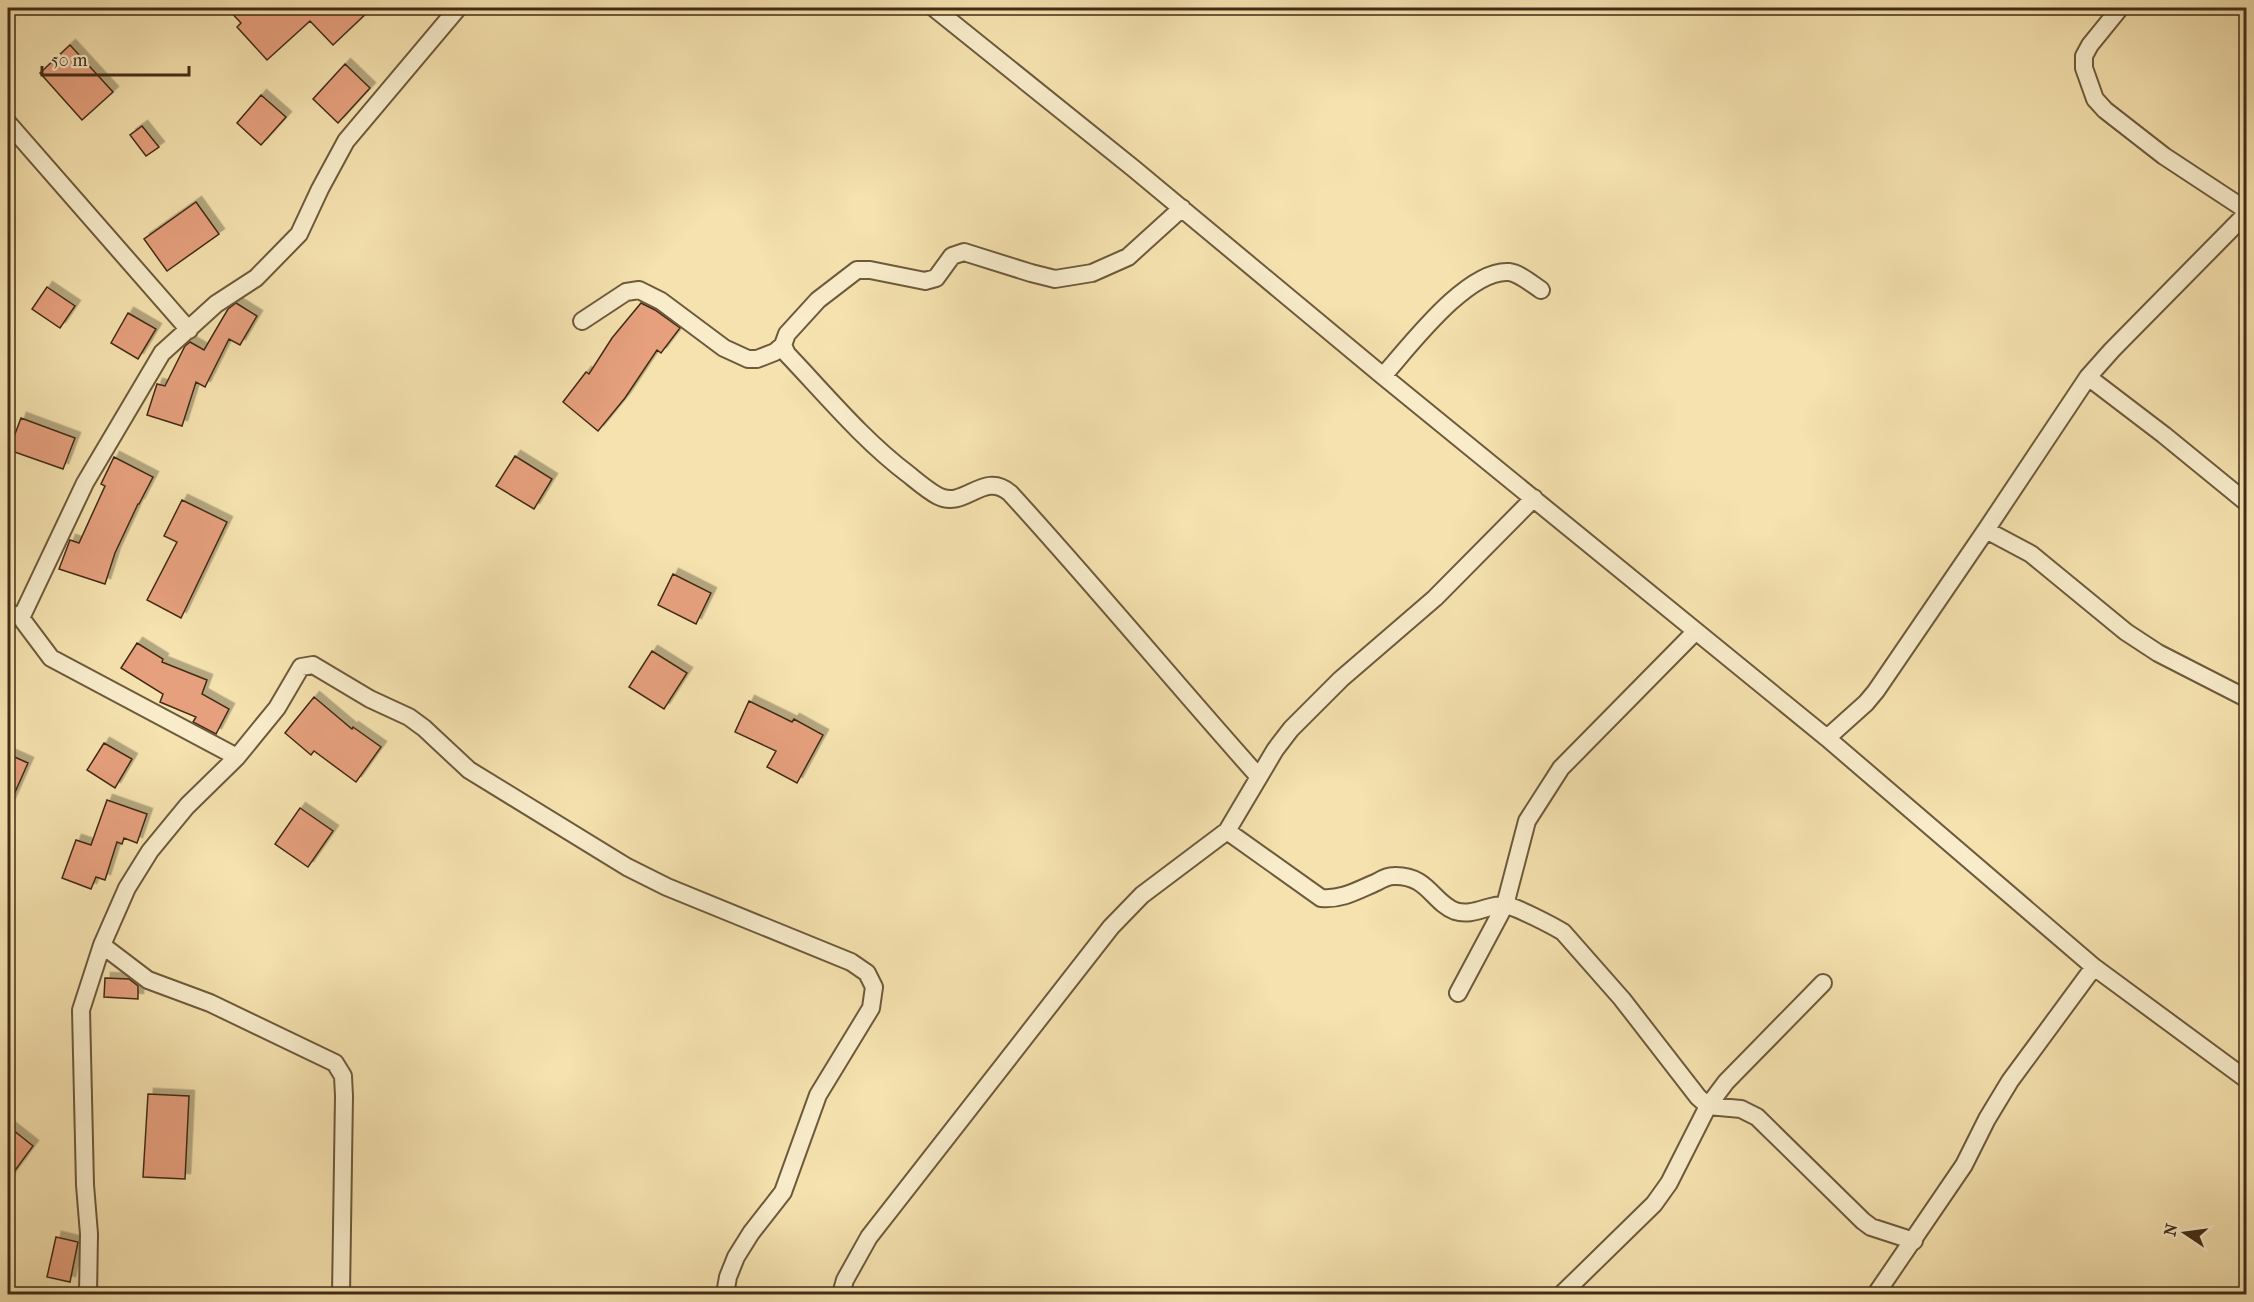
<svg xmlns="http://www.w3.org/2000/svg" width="2254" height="1302" font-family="'IM FELL French Canon',serif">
<defs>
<filter id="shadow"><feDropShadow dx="5.5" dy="-5.5" stdDeviation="0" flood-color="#0004"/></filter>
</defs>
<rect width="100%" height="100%" fill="#f5e2af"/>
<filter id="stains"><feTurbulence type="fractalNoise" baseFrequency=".00333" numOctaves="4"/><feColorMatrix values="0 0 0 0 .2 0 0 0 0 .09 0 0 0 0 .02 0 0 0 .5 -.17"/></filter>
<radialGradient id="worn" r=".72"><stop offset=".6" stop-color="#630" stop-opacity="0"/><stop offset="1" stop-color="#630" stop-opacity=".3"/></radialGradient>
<!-- building -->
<path fill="#e6a07e" stroke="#402c16" stroke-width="1.5" filter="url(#shadow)" d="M 227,8 L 372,8 L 333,45 L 310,21 L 267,60 L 237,27 L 241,23 Z
M 70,45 L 113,92 L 82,120 L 40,73 Z
M 345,64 L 370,88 L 338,123 L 313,99 Z
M 261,95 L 286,117 L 261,145 L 237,123 Z
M 142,126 L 159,147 L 146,156 L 130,135 Z
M 196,202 L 219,234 L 167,271 L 144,239 Z
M 47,287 L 75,306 L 60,328 L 32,309 Z
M 236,303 L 257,316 L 240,345 L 229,339 L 205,387 L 196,382 L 182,426 L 147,415 L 157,384 L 165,386 L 185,346 L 190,342 L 204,350 L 228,309 Z
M 641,303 L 655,310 L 680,328 L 661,353 L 657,350 L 625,398 L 598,431 L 563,402 L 586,372 L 589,374 L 612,338 Z
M 128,313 L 156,329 L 138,359 L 111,343 Z
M 21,418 L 75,438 L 63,469 L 9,450 Z
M 515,456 L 552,479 L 534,509 L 496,486 Z
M 114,457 L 153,477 L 139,504 L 138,504 L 115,553 L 105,584 L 59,569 L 70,540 L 79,543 L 105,486 L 101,484 Z
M 182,500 L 227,522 L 181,618 L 147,600 L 177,542 L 164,536 Z
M 673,574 L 711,593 L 696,624 L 658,605 Z
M 137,643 L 163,659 L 162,662 L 207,680 L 202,694 L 229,709 L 216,734 L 193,722 L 196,717 L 160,702 L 163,694 L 121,668 Z
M 652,651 L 687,673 L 664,709 L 629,687 Z
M 314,697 L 352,729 L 353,727 L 381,747 L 356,782 L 314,751 L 311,755 L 285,733 Z
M 749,701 L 792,722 L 794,719 L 823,735 L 797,783 L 767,767 L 776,751 L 735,732 Z
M 104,743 L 132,759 L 115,788 L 87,770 Z
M 8,754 L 28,763 L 8,808 Z
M 107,800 L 147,814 L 137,843 L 124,838 L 122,844 L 117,842 L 105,880 L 96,877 L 91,889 L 62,878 L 76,840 L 91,845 Z
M 300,808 L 333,831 L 308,867 L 275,844 Z
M 105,978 L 129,979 L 138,986 L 138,999 L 104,997 Z
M 148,1094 L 189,1096 L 185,1179 L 143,1177 Z
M 8,1126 L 33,1146 L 8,1180 Z
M 56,1237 L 78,1242 L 70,1282 L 47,1277 Z"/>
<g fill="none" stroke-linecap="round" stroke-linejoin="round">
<defs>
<path id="minor" d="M 934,8 L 1133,168 L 1383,376 L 1827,738 L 2094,967 L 2246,1079
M 2120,8 L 2090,45 L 2084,56 L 2084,68 L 2095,99 L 2105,110 L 2164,156 L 2246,210
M 8,123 L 189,330
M 582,321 L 626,292 L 639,290 L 661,301 L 724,348 L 748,359 L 757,359 L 775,352 L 783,345 L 787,334 L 818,300 L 857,270 L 870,270 L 925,281 L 936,278 L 952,256 L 964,252 L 1031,273 L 1055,279 L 1092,273 L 1128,257 L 1182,208
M 783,345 L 787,354 C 826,395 863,440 908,474 C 918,482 927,490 938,496 C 965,510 983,470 1010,493 C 1095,586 1175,683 1259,777
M 1383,376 C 1409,347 1467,269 1509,272 C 1519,273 1532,284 1541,290
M 2088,377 L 2164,435 L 2246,502
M 1986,530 L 2031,554 L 2126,632 L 2158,653 L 2246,698
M 8,612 L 21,618 L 51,658 L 237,757
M 21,618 L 85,483 L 162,353 L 216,304 L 256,278 L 299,234 L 320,189 L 346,141 L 458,8
M 1827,738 L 1866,703 L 1876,691 L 1986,530 L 2088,377 L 2112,350 L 2246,214
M 1227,831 L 1321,898 C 1342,900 1358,890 1377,882 C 1382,879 1388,876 1394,876 C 1428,875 1432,902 1455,911 C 1473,917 1488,904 1505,905 C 1515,906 1553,926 1563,932 L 1622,999 L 1698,1097 L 1708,1106 L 1741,1109 L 1757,1117 L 1863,1221 L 1871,1227 L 1914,1241
M 102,945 L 148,980 L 210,1003 L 335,1063 L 343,1076 L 344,1096 L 341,1294
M 1458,993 L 1505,905 L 1527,821 L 1561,768 L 1696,631
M 88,1294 L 89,1234 L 85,1185 L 81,1010 L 102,945 L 127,888 L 150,851 L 187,806 L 237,757 L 277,708 L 301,667 L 313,665 L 370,699 L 409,717 L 424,728 L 469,770 L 627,867 L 667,887 L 851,962 L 867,973 L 874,987 L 871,1008 L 818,1095 L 783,1192 L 751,1233 L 736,1257 L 728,1277 L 725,1294
M 841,1294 L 845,1280 L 869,1237 L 1111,927 L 1142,895 L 1227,831 L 1275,750 L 1291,729 L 1341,679 L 1435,598 L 1534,498
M 1562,1294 L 1654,1204 L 1669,1183 L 1708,1106 L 1726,1082 L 1823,983
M 1876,1294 L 1964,1165 L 1987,1119 L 2010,1081 L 2094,967"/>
</defs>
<!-- minor casing -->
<use href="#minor" stroke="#6d5a3c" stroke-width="20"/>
<!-- minor -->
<use href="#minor" stroke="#f8eccb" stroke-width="16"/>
</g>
<!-- margin -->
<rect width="2254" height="1302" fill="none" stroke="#f5e2af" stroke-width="30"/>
<rect x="9" y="9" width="2236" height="1284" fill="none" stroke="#402c16" stroke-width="3"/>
<rect x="15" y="15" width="2224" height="1272" fill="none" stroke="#402c16" stroke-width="1.5"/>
<!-- north arrow -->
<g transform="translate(2185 1233) rotate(283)" stroke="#f8eccb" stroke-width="4.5" paint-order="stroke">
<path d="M0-4.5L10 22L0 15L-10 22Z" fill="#402c16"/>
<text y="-9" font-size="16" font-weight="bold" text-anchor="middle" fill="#402c16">N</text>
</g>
<!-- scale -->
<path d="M42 66v9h147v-9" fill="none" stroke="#402c16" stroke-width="3"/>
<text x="51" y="66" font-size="18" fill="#402c16" stroke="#f8eccb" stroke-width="4.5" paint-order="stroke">50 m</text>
<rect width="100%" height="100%" filter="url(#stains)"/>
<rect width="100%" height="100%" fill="url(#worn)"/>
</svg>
